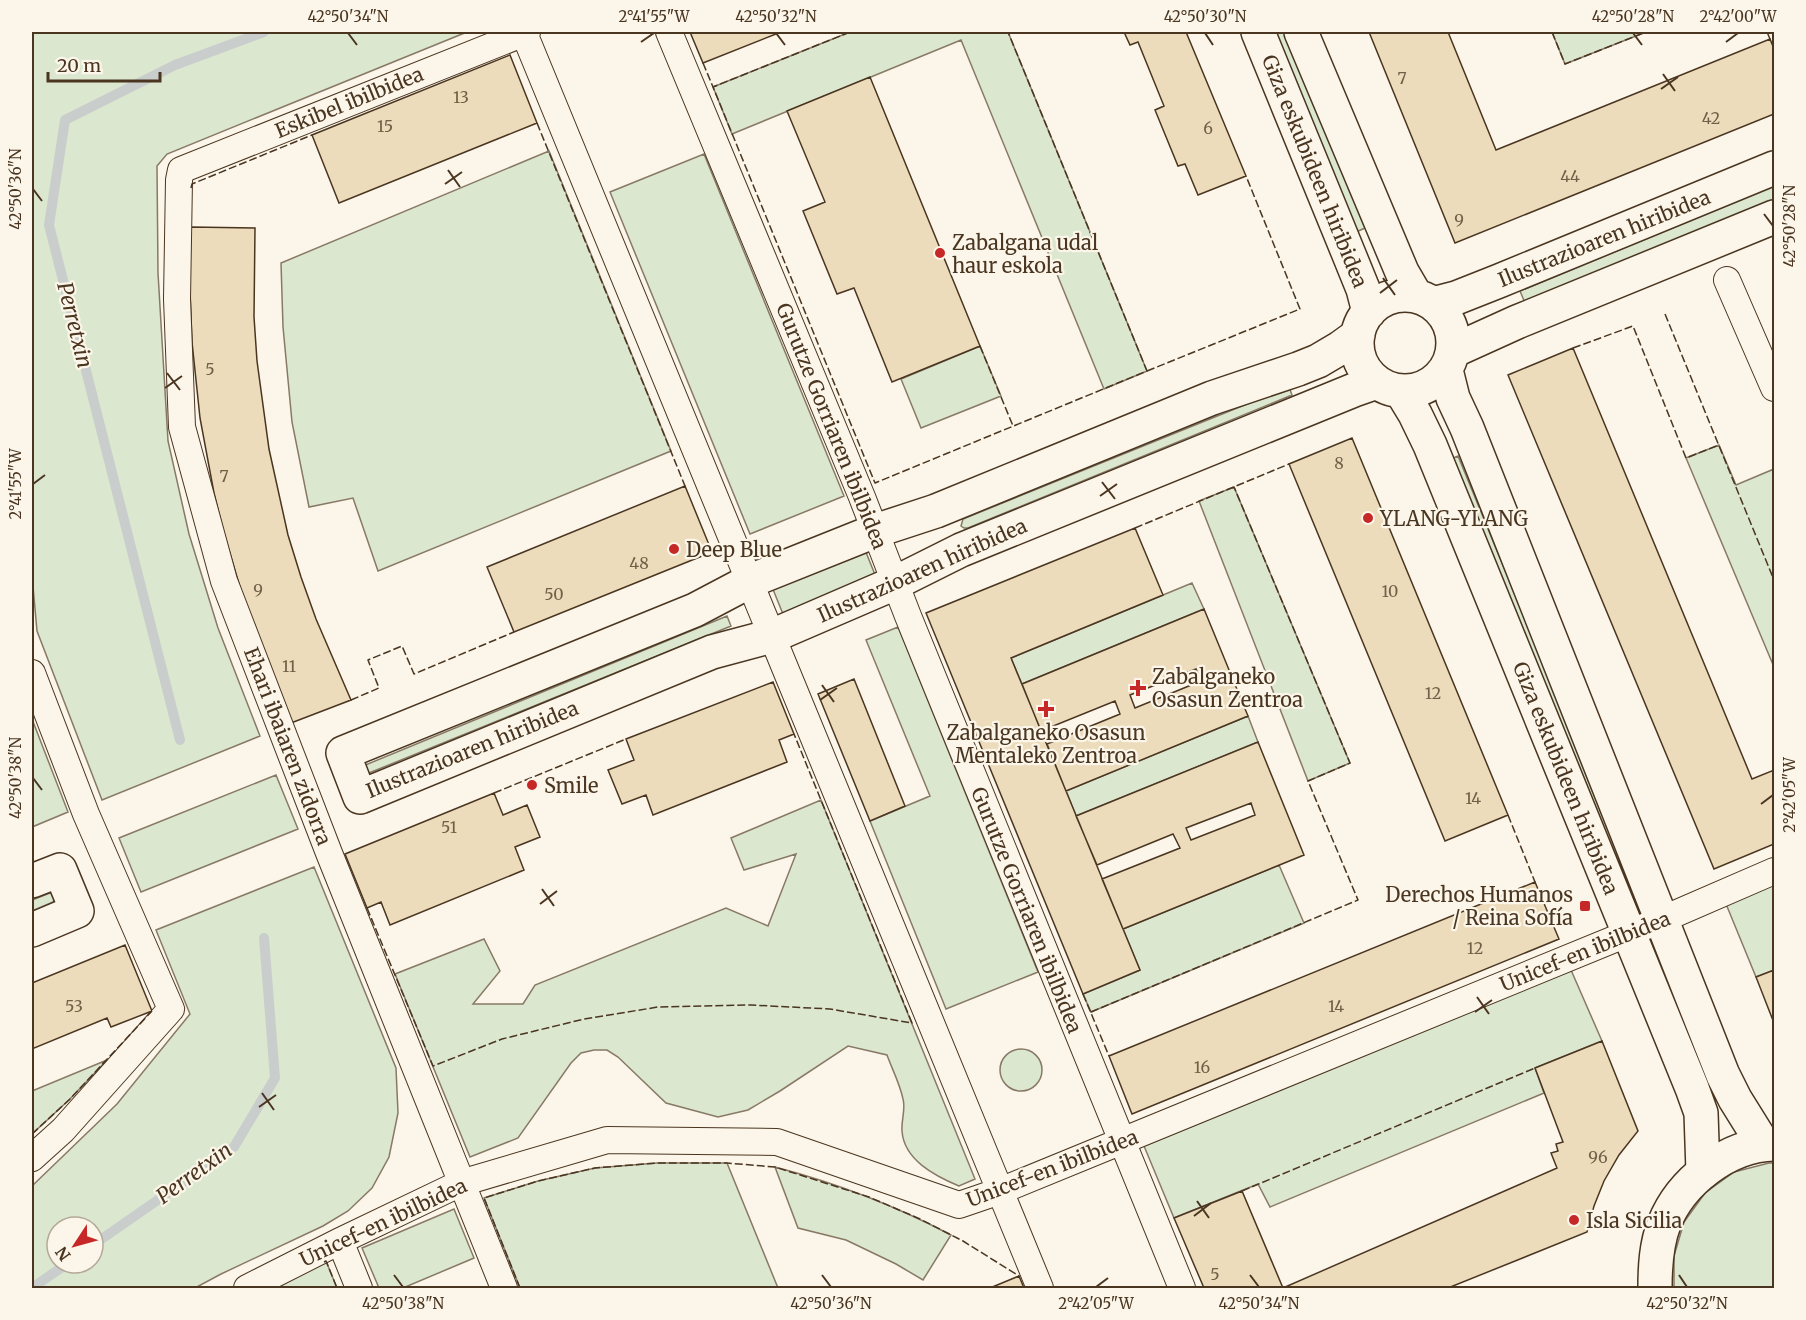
<svg xmlns="http://www.w3.org/2000/svg" width="1806" height="1320" font-family="Merriweather,serif">
<rect width="100%" height="100%" fill="#fbf6e9"/>
<!-- green -->
<path fill="#dce7d0" stroke="#887966" stroke-width="1.5" fill-rule="evenodd" d="M 32,32 L 467,32 L 167,154 L 157,166 L 158,273 L 168,441 L 189,534 L 218,628 L 260,736 L 102,800 L 37,631 L 32,575 Z
M 850,32 L 1008,32 L 1147,371 L 1104,389 L 961,40 L 732,134 L 713,87 Z
M 1272,32 L 1285,32 L 1365,228 L 1354,233 Z
M 1552,32 L 1646,32 L 1565,64 Z
M 549,151 L 671,451 L 378,571 L 353,498 L 309,507 L 292,422 L 283,327 L 281,263 Z
M 704,154 L 844,496 L 750,534 L 610,192 Z
M 1774,186 L 1774,201 L 1525,303 L 1520,291 Z
M 980,346 L 1001,396 L 921,428 L 901,379 Z
M 1289,387 L 1292,395 L 968,528 L 964,528 L 961,526 L 963,519 Z
M 1719,445 L 1736,485 L 1774,469 L 1774,667 L 1686,458 Z
M 1458,456 L 1709,1066 L 1698,1071 L 1444,462 Z
M 1234,487 L 1350,763 L 1308,781 L 1199,501 Z
M 863,545 L 878,582 L 785,619 L 770,582 Z
M 1192,583 L 1204,609 L 1022,684 L 1011,658 Z
M 727,616 L 731,626 L 369,773 L 367,774 L 363,766 Z
M 898,627 L 1038,972 L 946,1009 L 870,821 L 930,796 L 866,640 Z
M 1248,716 L 1258,742 L 1076,816 L 1066,791 Z
M 32,719 L 68,812 L 32,827 Z
M 276,775 L 298,829 L 141,892 L 119,838 Z
M 821,800 L 975,1179 L 959,1186 C 935,1176 904,1160 902,1131 C 901,1120 906,1109 903,1099 C 900,1084 892,1069 887,1055 L 848,1046 L 780,1091 L 748,1110 L 718,1117 L 666,1103 L 618,1057 L 607,1050 L 594,1050 L 581,1053 L 571,1063 L 518,1138 L 470,1157 L 395,974 L 484,939 L 500,971 L 473,1004 L 523,1004 L 535,985 L 726,908 L 768,926 L 796,854 L 744,870 L 731,838 Z
M 1279,865 L 1304,923 L 1091,1012 L 1083,994 L 1140,970 L 1123,929 Z
M 314,867 L 396,1068 L 398,1113 L 389,1157 L 372,1188 L 348,1211 L 323,1226 L 221,1274 L 195,1288 L 32,1288 L 32,1186 L 117,1104 L 190,1014 L 156,930 ZM 57,1227 L 93,1227 L 93,1263 L 57,1263 Z
M 1774,883 L 1774,970 L 1756,977 L 1726,904 Z
M 50,893 L 53,893 L 55,899 L 53,902 L 32,911 L 32,900 Z
M 1571,970 L 1602,1041 L 1535,1068 L 1544,1093 L 1270,1207 L 1258,1184 L 1174,1218 L 1144,1146 Z
M1000 1070a21 21 0 1 1 42 0a21 21 0 1 1-42 0Z
M 107,1060 L 70,1099 L 32,1134 L 32,1091 Z
M 657,1163 L 727,1163 L 778,1288 L 520,1288 L 484,1198 L 538,1181 L 595,1168 Z
M 1769,1163 L 1774,1163 L 1774,1288 L 1674,1288 L 1674,1256 L 1684,1222 L 1705,1193 L 1734,1172 Z
M 775,1167 C 836,1183 894,1205 951,1235 L 923,1280 L 896,1264 L 846,1240 L 798,1228 Z
M 454,1209 L 474,1258 L 403,1288 L 379,1288 L 362,1248 Z
M 326,1261 L 337,1288 L 270,1288 Z"/>
<g fill="none" stroke-linecap="round" stroke-linejoin="round">
<!-- stream -->
<path stroke="#c9cecd" stroke-width="10" d="M 180,740 L 49,225 L 65,120 L 175,65 L 264,32
M 93,1245 L 234,1147 L 275,1078 L 264,938
M 32,1288 L 68,1263"/>
</g>
<!-- building -->
<path fill="#ecdcbc" stroke="#4a3520" stroke-width="1.5" fill-rule="evenodd" d="M 690,32 L 781,32 L 703,63 Z
M 1124,32 L 1186,32 L 1246,176 L 1198,195 L 1185,164 L 1178,166 L 1155,110 L 1164,106 L 1138,42 L 1130,45 Z
M 1369,32 L 1448,32 L 1496,150 L 1770,39 L 1774,49 L 1774,114 L 1455,243 Z
M 510,55 L 537,123 L 339,203 L 312,135 Z
M 870,77 L 980,346 L 892,382 L 854,288 L 837,294 L 803,211 L 825,202 L 787,111 Z
M 190,227 L 255,228 L 254,317 L 257,361 L 269,449 L 288,535 L 301,577 L 316,619 L 351,700 L 291,723 L 245,604 L 223,530 L 214,493 L 200,418 L 192,342 L 189,265 Z
M 1573,348 L 1752,779 L 1774,770 L 1774,844 L 1714,869 L 1508,375 Z
M 1352,438 L 1508,815 L 1445,841 L 1289,464 Z
M 685,486 L 712,552 L 514,632 L 487,567 Z
M 1135,528 L 1163,595 L 1011,658 L 1140,970 L 1083,994 L 926,613 Z
M 1204,609 L 1248,716 L 1066,791 L 1047,744 L 1120,714 L 1115,701 L 1041,731 L 1022,684 ZM 1196,669 L 1201,681 L 1135,708 L 1130,695 Z
M 854,679 L 905,806 L 870,821 L 818,694 Z
M 773,682 L 794,734 L 779,740 L 787,762 L 653,815 L 646,795 L 622,804 L 608,770 L 634,760 L 626,739 Z
M 1258,742 L 1304,855 L 1123,929 L 1102,879 L 1180,848 L 1173,834 L 1097,865 L 1076,816 ZM 1251,803 L 1255,815 L 1191,840 L 1186,828 Z
M 494,793 L 503,815 L 527,805 L 540,837 L 515,847 L 524,870 L 390,925 L 381,902 L 367,908 L 345,854 Z
M 1535,882 L 1559,939 L 1132,1114 L 1109,1056 Z
M 125,945 L 152,1011 L 111,1027 L 107,1018 L 32,1049 L 32,983 Z
M 1774,970 L 1774,1023 L 1756,977 Z
M 1602,1041 L 1638,1131 L 1619,1155 L 1604,1181 L 1594,1206 L 1587,1232 L 1448,1288 L 1204,1288 L 1174,1218 L 1242,1191 L 1283,1288 L 1557,1168 L 1551,1153 L 1558,1151 L 1556,1144 L 1563,1142 L 1535,1068 Z
M 1019,1276 L 1024,1288 L 990,1288 Z"/>
<g fill="none" stroke-linecap="round" stroke-linejoin="round">
<defs>
<path id="pedestrian" d="M 669,32 L 862,497 L 908,616 L 1182,1288
M 524,33 L 1040,1288
M 1727,280 L 1774,388
M 32,673 L 86,814 L 171,1009 L 63,1130 L 32,1158
M 340,1241 L 359,1288
M 247,1288 L 340,1241 L 461,1183 L 607,1140 L 777,1142 L 959,1205 L 1000,1191 L 1122,1141 L 1661,920 L 1774,871
M 504,1288 L 329,853 L 224,581 L 182,427 L 177,299 L 179,180 L 181,170 L 527,32"/>
<path id="minor" d="M 1258,32 L 1350,257 L 1363,289 L 1369,312
M 1301,32 L 1402,272 L 1416,296
M1357 343a48 48 0 1 1 96 0a48 48 0 1 1-96 0Z
M 1433,304 L 1456,298 L 1499,281 L 1774,168
M 1358,335 L 1340,348 L 1318,361 L 1298,369 L 1212,398 L 936,511 L 875,531 L 750,581 L 695,610 L 343,753 L 360,797 L 712,652 L 772,636 L 895,583 L 961,550 L 1354,390 L 1377,382
M 1453,351 L 1517,322 L 1774,217
M 1446,370 L 1453,398 L 1467,428 L 1723,1075 L 1735,1099 L 1763,1144
M 1401,391 L 1415,414 L 1430,445 L 1692,1088 L 1701,1113 L 1703,1172
M 32,881 L 60,870 L 77,911 L 32,930"/>
<path id="secondary" d="M 1655,1288 C 1655,1267 1656,1245 1664,1224 C 1681,1181 1728,1145 1774,1144"/>
</defs>
<!-- pedestrian casing -->
<use href="#pedestrian" stroke="#4a3520" stroke-width="28"/>
<!-- minor casing -->
<use href="#minor" stroke="#4a3520" stroke-width="36"/>
<!-- secondary casing -->
<use href="#secondary" stroke="#4a3520" stroke-width="36"/>
<!-- pedestrian -->
<use href="#pedestrian" stroke="#fbf6e9" stroke-width="26"/>
<!-- minor -->
<use href="#minor" stroke="#fbf6e9" stroke-width="33"/>
<!-- secondary -->
<use href="#secondary" stroke="#fbf6e9" stroke-width="33"/>
<!-- fence -->
<path stroke="#4a3520" stroke-width="1.5" stroke-dasharray="8 3" stroke-linecap="butt" d="M 850,32 L 713,87 L 875,483 L 1147,371 L 1008,32
M 1552,32 L 1565,64 L 1646,32
M 1767,32 L 1770,39
M 703,63 L 713,87
M 537,123 L 685,486
M 191,188 L 192,184 L 312,135
M 1665,314 L 1774,580
M 980,346 L 1013,426
M 1573,348 L 1633,326 L 1686,458 L 1719,445
M 1147,371 L 1300,309 L 1246,176
M 1135,528 L 1289,464
M 351,700 L 379,688 L 368,660 L 402,646 L 414,674 L 514,632
M 494,793 L 626,739
M 1508,815 L 1535,882
M 367,908 L 433,1066 L 502,1039 L 584,1019 L 658,1007 L 751,1005 L 830,1009 L 912,1023 L 794,734
M 1083,994 L 1109,1056
M 1091,1012 L 1358,900 L 1308,781 L 1350,763 L 1234,487
M 32,1134 L 70,1099 L 152,1011
M 1242,1191 L 1535,1068
M 324,1262 L 326,1261 L 337,1288
M 520,1288 L 484,1198 L 538,1181 L 595,1168 L 657,1163 L 727,1163 L 775,1167 L 869,1197 L 920,1219 L 963,1241 L 1019,1276"/>
</g>
<!-- ticks -->
<path fill="none" stroke="#4a3520" stroke-width="2" d="M 348,33 L 357,45M 776,33 L 785,45M 1205,33 L 1213,45M 1633,33 L 1642,45M 641,42 L 654,33M 1726,42 L 1738,33M 1663,74 L 1675,91M 1661,89 L 1678,77M 448,170 L 460,187M 445,184 L 462,172M 33,189 L 42,201M 1764,214 L 1773,226M 1383,278 L 1395,295M 1380,293 L 1397,280M 167,373 L 180,390M 165,388 L 182,376M 1102,482 L 1115,499M 33,484 L 45,475M 1100,496 L 1117,484M 822,685 L 834,702M 820,700 L 837,688M 33,778 L 42,790M 1761,804 L 1773,795M 542,889 L 554,906M 540,904 L 557,891M 1477,997 L 1489,1014M 1475,1012 L 1492,1000M 262,1093 L 274,1110M 259,1107 L 276,1095M 1197,1201 L 1209,1218M 1194,1216 L 1211,1203M 394,1275 L 403,1287M 822,1275 L 831,1287M 1250,1275 L 1259,1287M 1679,1275 L 1687,1287M 1096,1287 L 1108,1278"/>
<!-- markers -->
<g fill="#c62828" stroke="#fbf6e9" stroke-width="2">
<circle cx="940" cy="253" r="6"/>
<circle cx="1368" cy="518" r="6"/>
<circle cx="674" cy="549" r="6"/>
<path d="M1135 679h6v6h6v6h-6v6h-6v-6h-6v-6h6z"/>
<path d="M1043 700h6v6h6v6h-6v6h-6v-6h-6v-6h6z"/>
<circle cx="532" cy="785" r="6"/>
<rect x="1579" y="900" width="12" height="12" rx="3"/>
<circle cx="1574" cy="1220" r="6"/>
</g>
<g text-anchor="middle" dominant-baseline="central" stroke-width="4.5" stroke-linejoin="round" paint-order="stroke">
<!-- number labels -->
<g font-size="16" fill="#725f47">
<text x="1402" y="78">7</text>
<text x="461" y="97">13</text>
<text x="1711" y="118">42</text>
<text x="385" y="126">15</text>
<text x="1208" y="128">6</text>
<text x="1570" y="176">44</text>
<text x="1459" y="220">9</text>
<text x="210" y="369">5</text>
<text x="1339" y="463">8</text>
<text x="224" y="476">7</text>
<text x="639" y="563">48</text>
<text x="258" y="590">9</text>
<text x="1390" y="591">10</text>
<text x="554" y="594">50</text>
<text x="289" y="666">11</text>
<text x="1433" y="693">12</text>
<text x="1473" y="798">14</text>
<text x="449" y="827">51</text>
<text x="1475" y="948">12</text>
<text x="74" y="1006">53</text>
<text x="1336" y="1006">14</text>
<text x="1202" y="1067">16</text>
<text x="1598" y="1157">96</text>
<text x="1215" y="1274">5</text>
</g>
<!-- street labels -->
<g font-size="20" fill="#4a3520" stroke="#fbf6e9">
<text transform="translate(349 102) rotate(-22)">Eskibel ibilbidea</text>
<text transform="translate(1315 171) rotate(68)">Giza eskubideen hiribidea</text>
<text transform="translate(1604 238) rotate(-22)">Ilustrazioaren hiribidea</text>
<text transform="translate(832 426) rotate(68)">Gurutze Gorriaren ibilbidea</text>
<text transform="translate(922 570) rotate(-24)">Ilustrazioaren hiribidea</text>
<text transform="translate(288 746) rotate(69)">Ehari ibaiaren zidorra</text>
<text transform="translate(472 749) rotate(-22)">Ilustrazioaren hiribidea</text>
<text transform="translate(1566 778) rotate(68)">Giza eskubideen hiribidea</text>
<text transform="translate(1027 910) rotate(68)">Gurutze Gorriaren ibilbidea</text>
<text transform="translate(1585 951) rotate(-22)">Unicef-en ibilbidea</text>
<text transform="translate(1052 1168) rotate(-21)">Unicef-en ibilbidea</text>
<text transform="translate(383 1222) rotate(-25)">Unicef-en ibilbidea</text>
</g>
<!-- poi labels -->
<g font-size="20" fill="#4a3520" stroke="#fbf6e9" text-anchor="start">
<text x="952" y="242">Zabalgana udal<tspan x="952" dy="23">haur eskola</tspan></text>
<text x="1380" y="518">YLANG-YLANG</text>
<text x="686" y="549">Deep Blue</text>
<text x="1152" y="676">Zabalganeko<tspan x="1152" dy="23">Osasun Zentroa</tspan></text>
<text x="1046" y="732" text-anchor="middle">Zabalganeko Osasun<tspan x="1046" dy="23">Mentaleko Zentroa</tspan></text>
<text x="544" y="785">Smile</text>
<text x="1573" y="894" text-anchor="end">Derechos Humanos<tspan x="1573" dy="23">/ Reina Sofía</tspan></text>
<text x="1586" y="1220">Isla Sicilia</text>
</g>
<!-- water labels -->
<g font-size="21" font-style="italic" fill="#4a3520" stroke="#fbf6e9">
<text transform="translate(75 325) rotate(76)">Perretxin</text>
<text transform="translate(194 1173) rotate(-36)">Perretxin</text>
</g>
</g>
<!-- border -->
<rect width="1806" height="1320" fill="none" stroke="#fbf6e9" stroke-width="66"/>
<!-- north arrow -->
<g transform="translate(75 1245) rotate(234)"><circle r="28" fill="#fbf6e9" stroke="#b4a999" stroke-width="1.5"/>
<path d="M0-4.5L10 22L0 15L-10 22Z" fill="#c62828"/>
<text y="-9" font-size="16" font-weight="bold" text-anchor="middle" fill="#4a3520">N</text>
</g>
<!-- scale -->
<path d="M48 72v9h112v-9" fill="none" stroke="#4a3520" stroke-width="3"/>
<text x="57" y="72" font-size="18" fill="#4a3520" stroke="#fbf6e9" stroke-width="4.5" paint-order="stroke">20 m</text>
<rect x="33" y="33" width="1740" height="1254" fill="none" stroke="#4a3520" stroke-width="2"/>
<g font-size="15" text-anchor="middle" fill="#4a3520">
<text x="348" y="22">42°50'34"N</text>
<text x="654" y="22">2°41'55"W</text>
<text x="776" y="22">42°50'32"N</text>
<text x="1205" y="22">42°50'30"N</text>
<text x="1633" y="22">42°50'28"N</text>
<text x="1738" y="22">2°42'00"W</text>
<text transform="translate(16 189) rotate(-90)" y="5">42°50'36"N</text>
<text transform="translate(1790 226) rotate(-90)" y="5">42°50'28"N</text>
<text transform="translate(16 484) rotate(-90)" y="5">2°41'55"W</text>
<text transform="translate(16 778) rotate(-90)" y="5">42°50'38"N</text>
<text transform="translate(1790 795) rotate(-90)" y="5">2°42'05"W</text>
<text x="403" y="1309">42°50'38"N</text>
<text x="831" y="1309">42°50'36"N</text>
<text x="1096" y="1309">2°42'05"W</text>
<text x="1259" y="1309">42°50'34"N</text>
<text x="1687" y="1309">42°50'32"N</text>
</g>
</svg>
